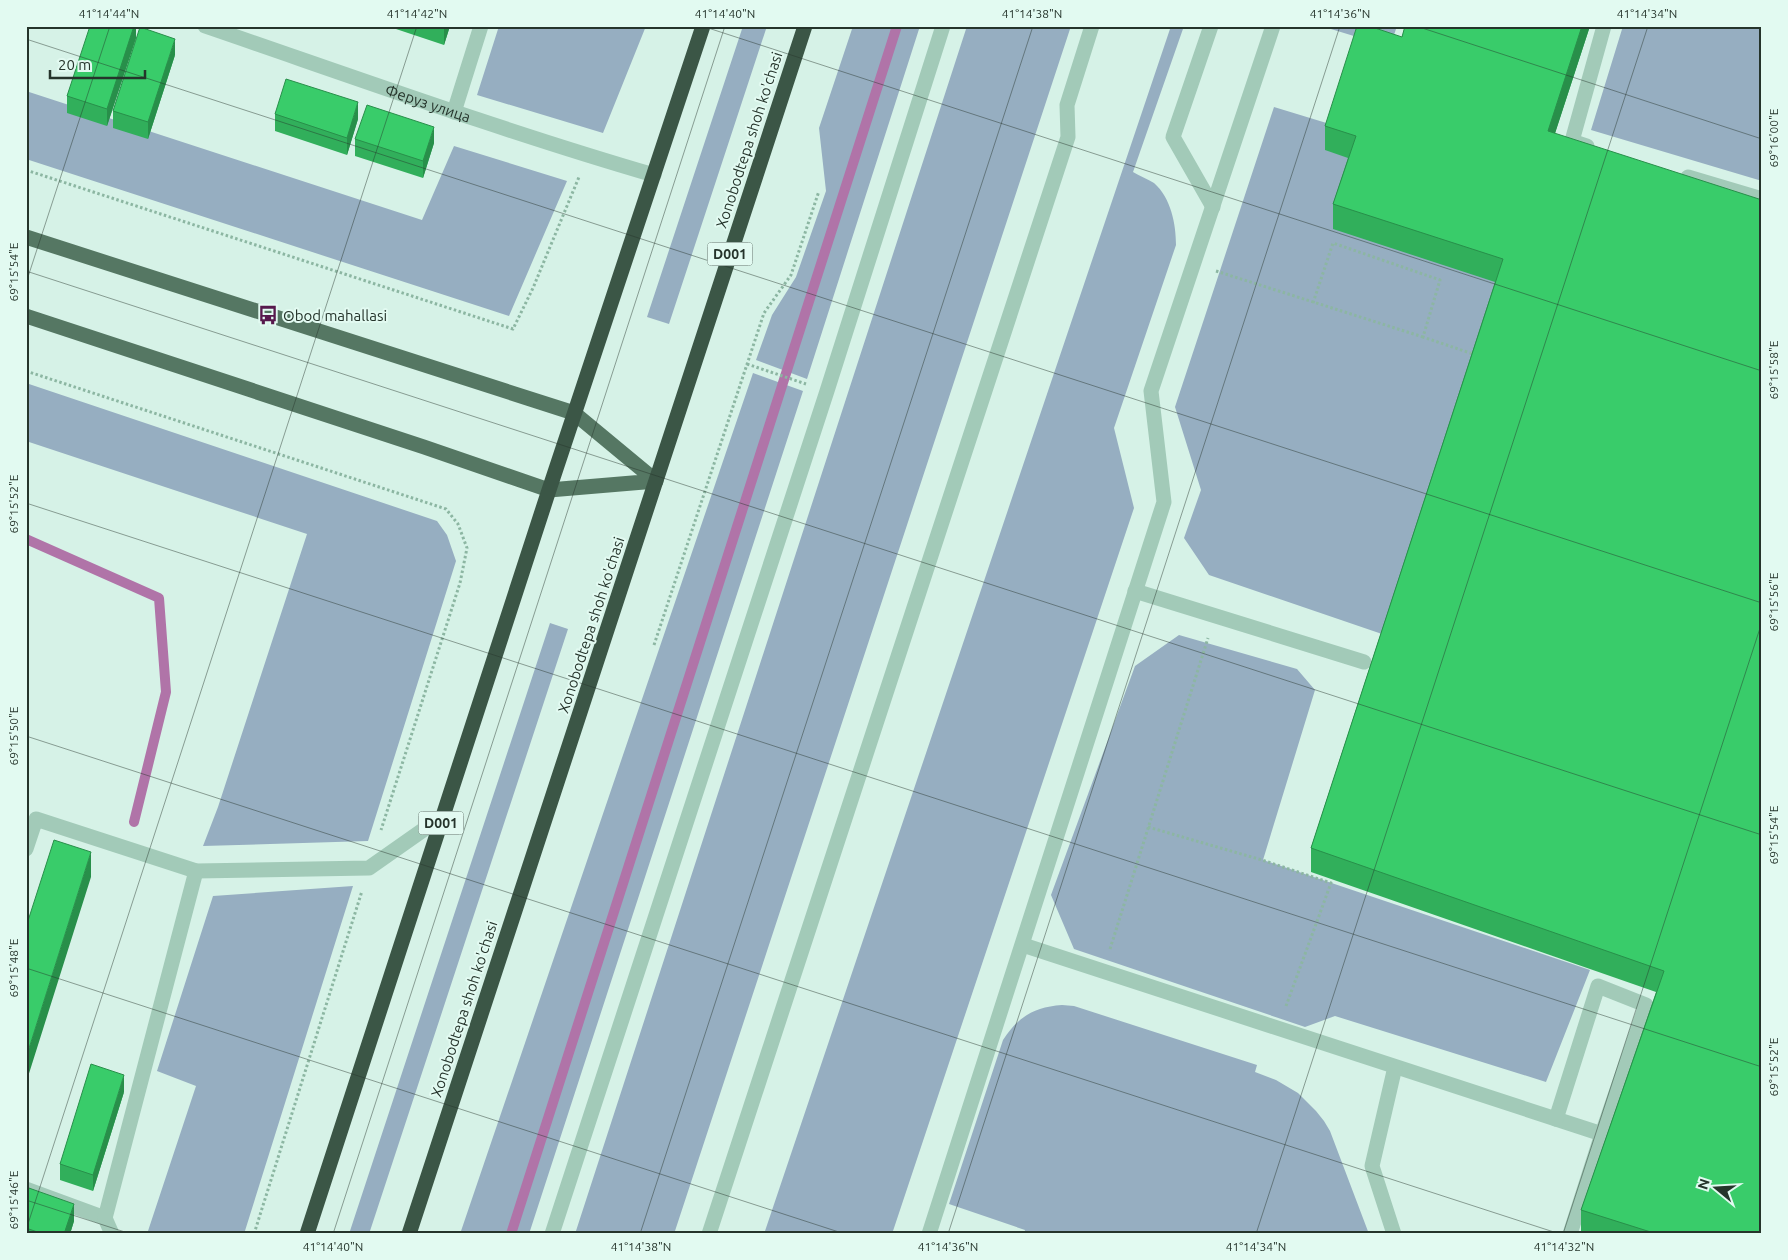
<svg xmlns="http://www.w3.org/2000/svg" width="1788" height="1260" font-family="Ubuntu,sans-serif">
<rect width="100%" height="100%" fill="#d6f2e7"/>
<!-- green -->
<path fill="#96aec1" d="M 499,26 L 646,26 L 603,133 L 477,95 Z
M 743,26 L 767,26 L 669,324 L 647,317 Z
M 853,26 L 920,26 L 807,379 L 756,360 L 772,315 L 796,277 L 826,191 L 819,128 Z
M 967,26 L 1071,26 L 674,1234 L 575,1234 Z
M 1171,26 L 1184,26 L 1133,172 C 1139,176 1148,179 1154,183 C 1171,198 1176,224 1176,245 L 1114,428 L 1134,508 L 892,1234 L 764,1234 Z
M 1321,26 L 1397,26 L 1390,47 Z
M 1623,26 L 1762,26 L 1762,181 L 1591,130 Z
M 26,91 L 422,220 L 454,146 L 567,181 L 509,316 L 26,159 Z
M 1274,107 L 1333,125 L 1356,160 L 1503,284 L 1382,634 L 1209,575 L 1184,538 L 1201,490 L 1175,407 Z
M 753,373 L 803,391 L 529,1234 L 460,1234 Z
M 26,383 L 437,521 L 447,535 L 456,561 L 368,841 L 203,846 L 218,807 L 307,534 L 26,441 Z
M 550,623 L 568,629 L 369,1234 L 349,1234 Z
M 1179,635 L 1297,669 L 1315,690 L 1263,860 L 1590,970 L 1546,1082 L 1335,1016 L 1305,1027 L 1074,949 L 1051,895 L 1135,666 Z
M 353,886 L 244,1234 L 147,1234 L 196,1086 L 157,1071 L 213,896 Z
M 1062,1005 L 1074,1006 L 1257,1065 L 1255,1072 L 1276,1080 L 1298,1093 L 1316,1111 L 1324,1121 L 1330,1131 L 1369,1234 L 1024,1234 L 1025,1230 L 949,1204 L 1003,1040 C 1018,1017 1034,1007 1062,1005 Z"/>
<g fill="none" stroke-linecap="round" stroke-linejoin="round">
<!-- stream -->
<path stroke="#b074a8" stroke-width="10" d="M 26,539 L 159,598 L 166,692 L 134,822
M 511,1234 L 897,26"/>
<!-- path -->
<path stroke="#8cb6a2" stroke-width="3" stroke-dasharray="2.5 2.5" stroke-linecap="butt" d="M 26,170 L 513,329 L 533,288 L 579,177
M 1216,271 L 1423,337
M 1313,303 L 1333,243 L 1440,280 L 1423,337 L 1476,355
M 747,364 L 806,384
M 26,371 L 446,509 L 458,524 L 467,548 L 460,583 L 381,830
M 654,645 L 764,313 L 791,275 L 819,191
M 1148,827 L 1262,860 L 1331,883 L 1286,1006
M 1110,949 L 1208,638
M 254,1234 L 362,891"/>
<!-- minor -->
<g stroke="#a2cab8" stroke-width="15">
<path id="s1" d="M 205,26 C 354,77 503,131 654,175"/>
<path d="M 1211,26 L 1173,137 L 1213,207"/>
<path d="M 454,112 L 481,26"/>
<path d="M 1587,146 L 1572,141 L 1604,26"/>
<path d="M 1688,177 L 1762,199"/>
<path d="M 1135,591 L 1364,662"/>
<path d="M 26,849 L 36,819 L 196,871 L 369,868 L 443,816"/>
<path d="M 1023,945 L 1602,1134"/>
<path d="M 1556,1119 L 1598,986 L 1646,1005 L 1602,1134 L 1570,1234"/>
<path d="M 26,1189 L 105,1218 L 112,1234"/>
<path d="M 105,1218 L 196,871"/>
<path d="M 552,1234 L 827,391 L 943,26"/>
<path d="M 709,1234 L 1068,137 L 1067,105 L 1092,26"/>
<path d="M 929,1234 L 1164,502 L 1151,391 L 1273,26"/>
<path d="M 1394,1234 L 1372,1166 L 1395,1067"/>
</g>
<!-- major -->
<path stroke="#557763" stroke-width="15" d="M 26,237 L 574,413 L 656,481
M 26,316 L 424,447 L 549,490 L 656,481"/>
<!-- highway -->
<path stroke="#3b5646" stroke-width="15" d="M 307,1234 L 549,490 L 703,26
M 409,1234 L 805,26"/>
</g>
<!-- wall -->
<path fill="#31af5b" d="M 136,26 L 136,38 L 107,126 L 67,113 L 67,96 Z
M 387,26 L 450,26 L 444,45 Z
M 1405,26 L 1590,26 L 1555,133 L 1762,1234 L 1581,1234 L 1581,1210 L 1656,992 L 1311,872 L 1311,848 L 1495,282 L 1333,229 L 1333,204 L 1348,158 L 1325,150 L 1325,126 L 1402,37 Z
M 175,55 L 148,139 L 113,128 L 113,111 Z
M 275,114 L 358,119 L 347,155 L 275,131 Z
M 355,139 L 434,143 L 423,178 L 355,156 Z
M 124,1092 L 93,1191 L 60,1180 L 60,1164 Z
M 26,1187 L 74,1221 L 70,1234 L 26,1234 Z"/>
<!-- shaded-wall -->
<path fill="#288f4a" d="M 134,26 L 136,26 L 136,38 L 107,126 L 107,109 Z
M 444,26 L 450,26 L 444,45 Z
M 1582,26 L 1590,26 L 1548,155 L 1548,131 Z
M 175,39 L 175,55 L 148,139 L 148,122 Z
M 358,102 L 358,119 L 347,155 L 347,138 Z
M 434,127 L 434,143 L 423,178 L 423,161 Z
M 91,852 L 91,877 L 26,1083 L 26,1058 Z
M 124,1075 L 124,1092 L 93,1191 L 93,1175 Z
M 74,1204 L 74,1221 L 70,1234 L 64,1234 Z"/>
<!-- building -->
<path fill="#39cc6a" stroke="#288f4a" d="M 90,26 L 134,26 L 107,109 L 67,96 Z
M 1357,26 L 1369,26 L 1402,37 L 1405,26 L 1582,26 L 1548,131 L 1762,200 L 1762,1234 L 1657,1234 L 1581,1210 L 1664,971 L 1311,848 L 1503,259 L 1333,204 L 1356,136 L 1325,126 Z
M 140,27 L 175,39 L 148,122 L 113,111 Z
M 286,79 L 358,102 L 347,138 L 275,114 Z
M 367,105 L 434,127 L 423,161 L 355,139 Z
M 54,840 L 91,852 L 26,1058 L 26,927 Z
M 91,1064 L 124,1075 L 93,1175 L 60,1164 Z
M 26,1187 L 74,1204 L 64,1234 L 43,1234 L 26,1228 Z"/>
<!-- ticks -->
<path fill="none" stroke="#25342b" stroke-width="1" stroke-opacity="0.45" d="M 702,26 L 1762,371M 1416,26 L 1762,139M 26,39 L 1762,603M 26,271 L 1762,835M 26,283 L 110,26M 26,503 L 1762,1067M 26,736 L 1560,1234M 26,968 L 845,1234M 26,1200 L 131,1234M 26,1230 L 417,26M 333,1234 L 725,26M 640,1234 L 1033,26M 948,1234 L 1340,26M 1256,1234 L 1648,26M 1563,1234 L 1762,622"/>
<!-- icons -->
<defs>
<symbol id="bus-bare" viewBox="-9 -9 18 18"><path d="M-5-6H5V4H4V6H2V4H-2V6H-4V4H-5ZM-3.5-4V0h7V-4ZM-3.5 1.2v1.5H-2V1.2ZM2 1.2v1.5H3.5V1.2Z" fill="#57194d" stroke="#e2faf1" stroke-width="2.5" paint-order="stroke"/></symbol>
</defs>
<g fill-rule="evenodd">
<use href="#bus-bare" x="254" y="301" width="28" height="28"/>
</g>
<g text-anchor="middle" dominant-baseline="central" stroke-width="4" stroke-linejoin="round" paint-order="stroke">
<!-- shield labels -->
<g fill="#e2faf1" stroke="#5e6f66" stroke-width="1">
<rect x="707.5" y="242.5" width="45" height="23" rx="4"/>
<rect x="418.5" y="811.5" width="45" height="23" rx="4"/>
</g>
<g font-size="14" font-weight="bold" fill="#25342b">
<text x="730" y="254">D001</text>
<text x="441" y="823">D001</text>
</g>
<!-- street labels -->
<g font-size="15" fill="#25342b" stroke="#e2faf1">
<text stroke="none"><textPath href="#s1" startOffset="236">Феруз улица</textPath></text>
<text transform="translate(749 140) rotate(-72)">Xonobodtepa shoh ko'chasi</text>
<text transform="translate(591 625) rotate(-72)">Xonobodtepa shoh ko'chasi</text>
<text transform="translate(464 1009) rotate(-72)">Xonobodtepa shoh ko'chasi</text>
</g>
<!-- poi labels -->
<g font-size="15" fill="#25342b" stroke="#e2faf1" text-anchor="start">
<text x="283" y="315">Obod mahallasi</text>
</g>
</g>
<!-- border -->
<rect width="1788" height="1260" fill="none" stroke="#e2faf1" stroke-width="55"/>
<!-- north arrow -->
<g transform="translate(1716 1188) rotate(288)" stroke="#e2faf1" stroke-width="4" paint-order="stroke">
<path d="M0-4L9 19L0 12L-9 19Z" fill="#25342b"/>
<text y="-8" font-size="14" font-weight="bold" text-anchor="middle" fill="#25342b">N</text>
</g>
<!-- scale -->
<path d="M50 70v8h95v-8" fill="none" stroke="#25342b" stroke-width="2.5"/>
<text x="58" y="70" font-size="15" fill="#25342b" stroke="#e2faf1" stroke-width="4" paint-order="stroke">20 m</text>
<rect x="28" y="28" width="1732" height="1204" fill="none" stroke="#25342b" stroke-width="2"/>
<g font-size="12" text-anchor="middle" fill="#25342b">
<text x="109" y="18">41°14'44"N</text>
<text x="417" y="18">41°14'42"N</text>
<text x="725" y="18">41°14'40"N</text>
<text x="1032" y="18">41°14'38"N</text>
<text x="1340" y="18">41°14'36"N</text>
<text x="1647" y="18">41°14'34"N</text>
<text transform="translate(1774 138) rotate(-90)" y="4">69°16'00"E</text>
<text transform="translate(14 272) rotate(-90)" y="4">69°15'54"E</text>
<text transform="translate(1774 370) rotate(-90)" y="4">69°15'58"E</text>
<text transform="translate(14 504) rotate(-90)" y="4">69°15'52"E</text>
<text transform="translate(1774 602) rotate(-90)" y="4">69°15'56"E</text>
<text transform="translate(14 736) rotate(-90)" y="4">69°15'50"E</text>
<text transform="translate(1774 835) rotate(-90)" y="4">69°15'54"E</text>
<text transform="translate(14 968) rotate(-90)" y="4">69°15'48"E</text>
<text transform="translate(1774 1067) rotate(-90)" y="4">69°15'52"E</text>
<text transform="translate(14 1200) rotate(-90)" y="4">69°15'46"E</text>
<text x="333" y="1251">41°14'40"N</text>
<text x="641" y="1251">41°14'38"N</text>
<text x="948" y="1251">41°14'36"N</text>
<text x="1256" y="1251">41°14'34"N</text>
<text x="1564" y="1251">41°14'32"N</text>
</g>
</svg>
